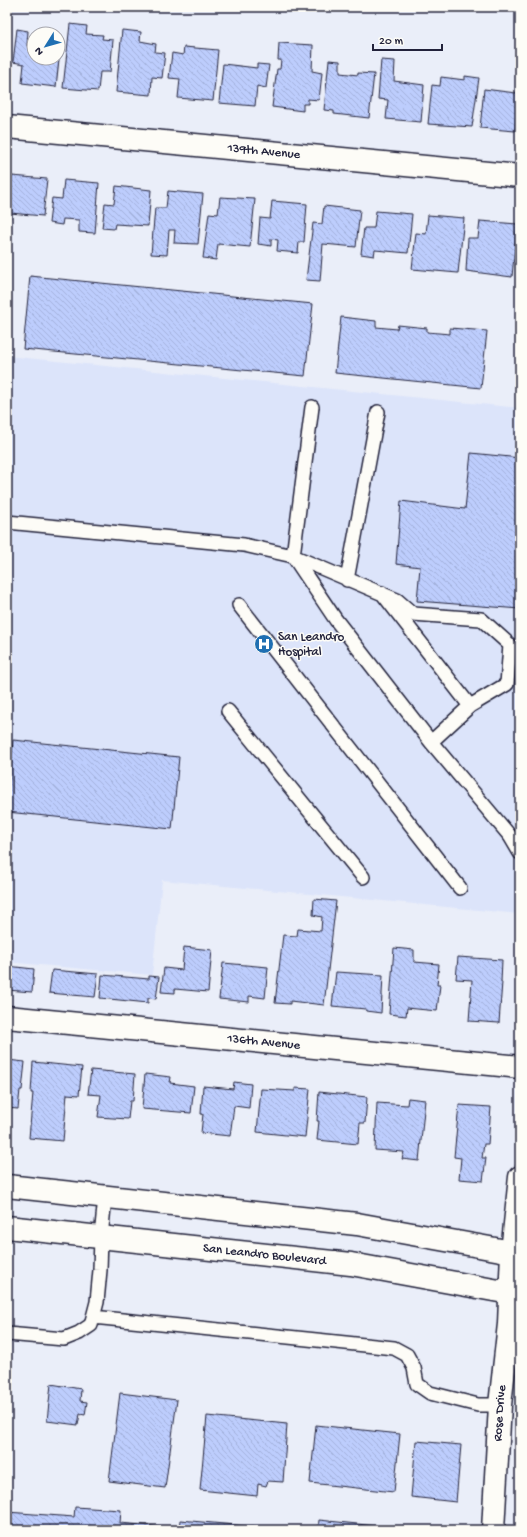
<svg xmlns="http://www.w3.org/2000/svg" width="527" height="1537" font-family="'Gochi Hand',sans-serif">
<defs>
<pattern id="building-back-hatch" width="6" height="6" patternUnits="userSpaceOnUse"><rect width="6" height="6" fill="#bdcdfd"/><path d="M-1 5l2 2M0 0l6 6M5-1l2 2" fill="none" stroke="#a2b0da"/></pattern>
</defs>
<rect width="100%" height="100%" fill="#eaeef9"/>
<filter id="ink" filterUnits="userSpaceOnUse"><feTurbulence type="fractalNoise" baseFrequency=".025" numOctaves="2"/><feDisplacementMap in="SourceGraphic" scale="8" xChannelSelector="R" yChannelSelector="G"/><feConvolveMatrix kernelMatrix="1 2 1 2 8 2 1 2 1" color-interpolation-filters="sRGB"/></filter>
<g filter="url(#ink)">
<!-- built -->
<path fill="#dce4fa" d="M 7,356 L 520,408 L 520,914 L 162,880 L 152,975 L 7,962 Z"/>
<!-- building -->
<path fill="url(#building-back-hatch)" stroke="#22223b" d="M 70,24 L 87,26 L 86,34 L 103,35 L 102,39 L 113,40 L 110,72 L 100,72 L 98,91 L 63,88 Z
M 17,29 L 28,31 L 27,46 L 34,47 L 34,58 L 58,58 L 58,49 L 60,50 L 56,87 L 22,83 L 24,64 L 13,62 Z
M 122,30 L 141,32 L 140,41 L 156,44 L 155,52 L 165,53 L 162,78 L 152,77 L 151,95 L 116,92 Z
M 279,43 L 313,45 L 312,71 L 322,73 L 319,100 L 308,99 L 308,104 L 303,104 L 303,111 L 272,107 L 277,69 L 280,69 L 281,60 L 278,60 Z
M 184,47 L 218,50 L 213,101 L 178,98 L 180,79 L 169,78 L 172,53 L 183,55 Z
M 329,60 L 340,61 L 340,73 L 358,75 L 358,73 L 374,74 L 369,118 L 334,114 L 334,111 L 324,110 Z
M 381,60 L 395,61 L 394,81 L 424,85 L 421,122 L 386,119 L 388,100 L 378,99 Z
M 223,64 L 257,68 L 257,64 L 269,65 L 266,88 L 257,86 L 255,106 L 219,103 Z
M 465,76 L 479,78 L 472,127 L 428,124 L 432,85 L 440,86 L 441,77 L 465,80 Z
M 484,89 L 516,93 L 517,90 L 520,90 L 520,113 L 517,112 L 515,131 L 480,128 Z
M 12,176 L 47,179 L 43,216 L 10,213 L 10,219 L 7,219 L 7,193 L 10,193 Z
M 64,180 L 99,183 L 95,233 L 79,232 L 79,220 L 63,219 L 62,225 L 49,223 L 52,198 L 62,199 Z
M 116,186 L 151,190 L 148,226 L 115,224 L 114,229 L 102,228 L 105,203 L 114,204 Z
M 168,191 L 203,194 L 198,244 L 174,243 L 175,230 L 169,230 L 167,255 L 151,254 L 155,208 L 166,208 Z
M 220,197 L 255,199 L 250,247 L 218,244 L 216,260 L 203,258 L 209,213 L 218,214 Z
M 272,201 L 307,204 L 304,242 L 299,242 L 298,253 L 277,251 L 278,240 L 271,239 L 271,246 L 258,244 L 260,218 L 270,219 Z
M 324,206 L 360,210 L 356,247 L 323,244 L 320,281 L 306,280 L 313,223 L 322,224 Z
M 376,211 L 412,214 L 408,253 L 375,250 L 374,256 L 361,254 L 364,228 L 374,228 Z
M 428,215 L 464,218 L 458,273 L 412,269 L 416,233 L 426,234 Z
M 480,221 L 517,224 L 512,277 L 466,271 L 468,238 L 478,238 Z
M 30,276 L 313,304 L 305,376 L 23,349 Z
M 341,317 L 376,321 L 376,327 L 397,329 L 398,325 L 427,328 L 427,332 L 450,334 L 450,328 L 487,331 L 481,388 L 335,373 Z
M 471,453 L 520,458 L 520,609 L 417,601 L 420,567 L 396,564 L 401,501 L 465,509 Z
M 13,740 L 179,757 L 172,829 L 7,812 Z
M 314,899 L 336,901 L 324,1005 L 290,1001 L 290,1004 L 275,1003 L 283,935 L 297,936 L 298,929 L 321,931 L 322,917 L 313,915 Z
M 184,947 L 212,950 L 208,992 L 175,989 L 175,993 L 161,992 L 164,968 L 182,970 Z
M 394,948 L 414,950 L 414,962 L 439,964 L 437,985 L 440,985 L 437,1011 L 407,1008 L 406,1016 L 389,1014 Z
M 458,957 L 502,960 L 501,982 L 502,982 L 499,1023 L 469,1021 L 472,980 L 456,979 Z
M 223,963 L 268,967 L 265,998 L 249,996 L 249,1002 L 219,999 Z
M 7,966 L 34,969 L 32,992 L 7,990 Z
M 52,970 L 98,974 L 95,997 L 49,993 Z
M 336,972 L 383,975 L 381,1013 L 366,1011 L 366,1009 L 332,1006 Z
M 102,975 L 149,979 L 149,976 L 159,977 L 156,999 L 148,998 L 148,1003 L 100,998 Z
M 7,1060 L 25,1062 L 22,1090 L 20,1090 L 18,1109 L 7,1108 Z
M 33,1062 L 82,1067 L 79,1095 L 67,1094 L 63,1141 L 29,1138 L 33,1093 L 31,1093 Z
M 91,1070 L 135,1074 L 133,1101 L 130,1101 L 128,1119 L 98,1117 L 101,1095 L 88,1094 Z
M 145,1074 L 171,1077 L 170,1083 L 194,1086 L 191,1113 L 142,1109 Z
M 234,1082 L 251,1084 L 249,1108 L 234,1106 L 230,1136 L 201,1133 L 203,1114 L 201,1114 L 203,1086 L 233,1089 Z
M 295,1088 L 310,1089 L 305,1137 L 257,1132 L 261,1089 L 295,1091 Z
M 319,1092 L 367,1097 L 365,1123 L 360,1123 L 358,1144 L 317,1140 L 319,1121 L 317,1121 Z
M 408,1098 L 425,1100 L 419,1161 L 402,1159 L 404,1152 L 375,1150 L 377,1103 L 407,1105 Z
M 459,1105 L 491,1107 L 488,1144 L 484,1144 L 482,1158 L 486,1158 L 483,1181 L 459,1179 L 461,1158 L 454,1157 Z
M 7,1378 L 10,1378 L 7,1427 Z
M 51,1384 L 81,1389 L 80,1401 L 87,1402 L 85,1415 L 80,1414 L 78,1425 L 47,1421 Z
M 120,1393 L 177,1400 L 165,1488 L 109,1481 Z
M 207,1416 L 287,1424 L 283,1482 L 268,1481 L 266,1486 L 258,1484 L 257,1496 L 200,1490 Z
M 316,1425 L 400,1434 L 394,1492 L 310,1483 Z
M 416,1441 L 461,1445 L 456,1502 L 411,1497 Z
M 75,1507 L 121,1510 L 120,1523 L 163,1527 L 162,1530 L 7,1530 L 7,1512 L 74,1517 Z
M 180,1520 L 268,1528 L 267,1530 L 179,1530 Z
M 319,1520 L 376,1526 L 376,1530 L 318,1530 Z"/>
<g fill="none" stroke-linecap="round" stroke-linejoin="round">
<defs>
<path id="service" d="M 312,407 L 293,556 L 336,620 L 431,742
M 7,522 L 244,545 L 293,556 L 397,600 L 413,614 L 481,619 L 510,645 L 507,684 L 470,706 L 382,593
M 347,580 L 378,412
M 239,605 L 460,888
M 470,706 L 431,742 L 510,836 L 520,853
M 228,711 L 363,877
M 93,1317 L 394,1348 L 407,1355 L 414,1368 L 417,1384 L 430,1393 L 478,1405 L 500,1405
M 7,1334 L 64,1339 L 79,1333 L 91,1325 L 97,1302 L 100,1270 L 101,1237 L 105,1197"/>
<g id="minor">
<path id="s1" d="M 7,127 L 520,176"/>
<path id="s2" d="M 7,1017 L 520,1067"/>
<path id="s3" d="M 493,1530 L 500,1405 L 509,1324 L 512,1252 L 520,1177"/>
</g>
<g id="secondary">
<path d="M 7,1186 L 357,1224 L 512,1252 L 520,1255"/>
<path id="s4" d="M 7,1227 L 351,1264 L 510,1293 L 520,1297"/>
</g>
</defs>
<!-- service casing -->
<use href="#service" stroke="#22223b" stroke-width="16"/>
<!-- minor casing -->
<use href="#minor" stroke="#22223b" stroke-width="25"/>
<!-- secondary casing -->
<use href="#secondary" stroke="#22223b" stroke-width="25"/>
<!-- service -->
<use href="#service" stroke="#fdfcf7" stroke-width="13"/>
<!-- minor -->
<use href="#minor" stroke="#fdfcf7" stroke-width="22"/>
<!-- secondary -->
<use href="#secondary" stroke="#fdfcf7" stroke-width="22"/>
</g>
</g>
<!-- icons -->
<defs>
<symbol id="hospital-disc" viewBox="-11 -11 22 22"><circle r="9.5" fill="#1f6fb2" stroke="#fdfcf7"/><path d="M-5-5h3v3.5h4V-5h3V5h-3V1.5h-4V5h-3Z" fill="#fff"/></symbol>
</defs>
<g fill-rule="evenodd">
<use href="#hospital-disc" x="253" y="633" width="22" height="22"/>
</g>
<g text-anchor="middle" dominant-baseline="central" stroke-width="3" stroke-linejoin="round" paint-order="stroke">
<!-- street labels -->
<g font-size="13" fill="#22223b" stroke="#fdfcf7">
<text stroke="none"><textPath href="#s1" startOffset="258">139th Avenue</textPath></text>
<text stroke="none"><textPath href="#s2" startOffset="258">136th Avenue</textPath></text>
<text stroke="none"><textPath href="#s4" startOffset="259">San Leandro Boulevard</textPath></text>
<text stroke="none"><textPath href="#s3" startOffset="117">Rose Drive</textPath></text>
</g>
<!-- poi labels -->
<g font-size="13" fill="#22223b" stroke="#fdfcf7" text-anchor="start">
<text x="278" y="637">San Leandro<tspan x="278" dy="15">Hospital</tspan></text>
</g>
</g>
<!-- margin -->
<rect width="527" height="1537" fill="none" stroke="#fdfcf7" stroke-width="24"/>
<rect x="12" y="12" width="503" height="1513" fill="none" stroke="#22223b" stroke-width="1.5" filter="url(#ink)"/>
<!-- north arrow -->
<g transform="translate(46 46) rotate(233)"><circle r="19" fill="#fdfcf7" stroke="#a5a5ac"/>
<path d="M0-3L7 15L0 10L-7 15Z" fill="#1f6fb2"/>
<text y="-6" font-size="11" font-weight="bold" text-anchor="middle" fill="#22223b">N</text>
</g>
<!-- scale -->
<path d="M373 44v6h69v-6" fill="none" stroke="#22223b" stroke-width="2"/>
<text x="379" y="44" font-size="12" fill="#22223b" stroke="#fdfcf7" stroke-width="3" paint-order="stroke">20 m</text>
</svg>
